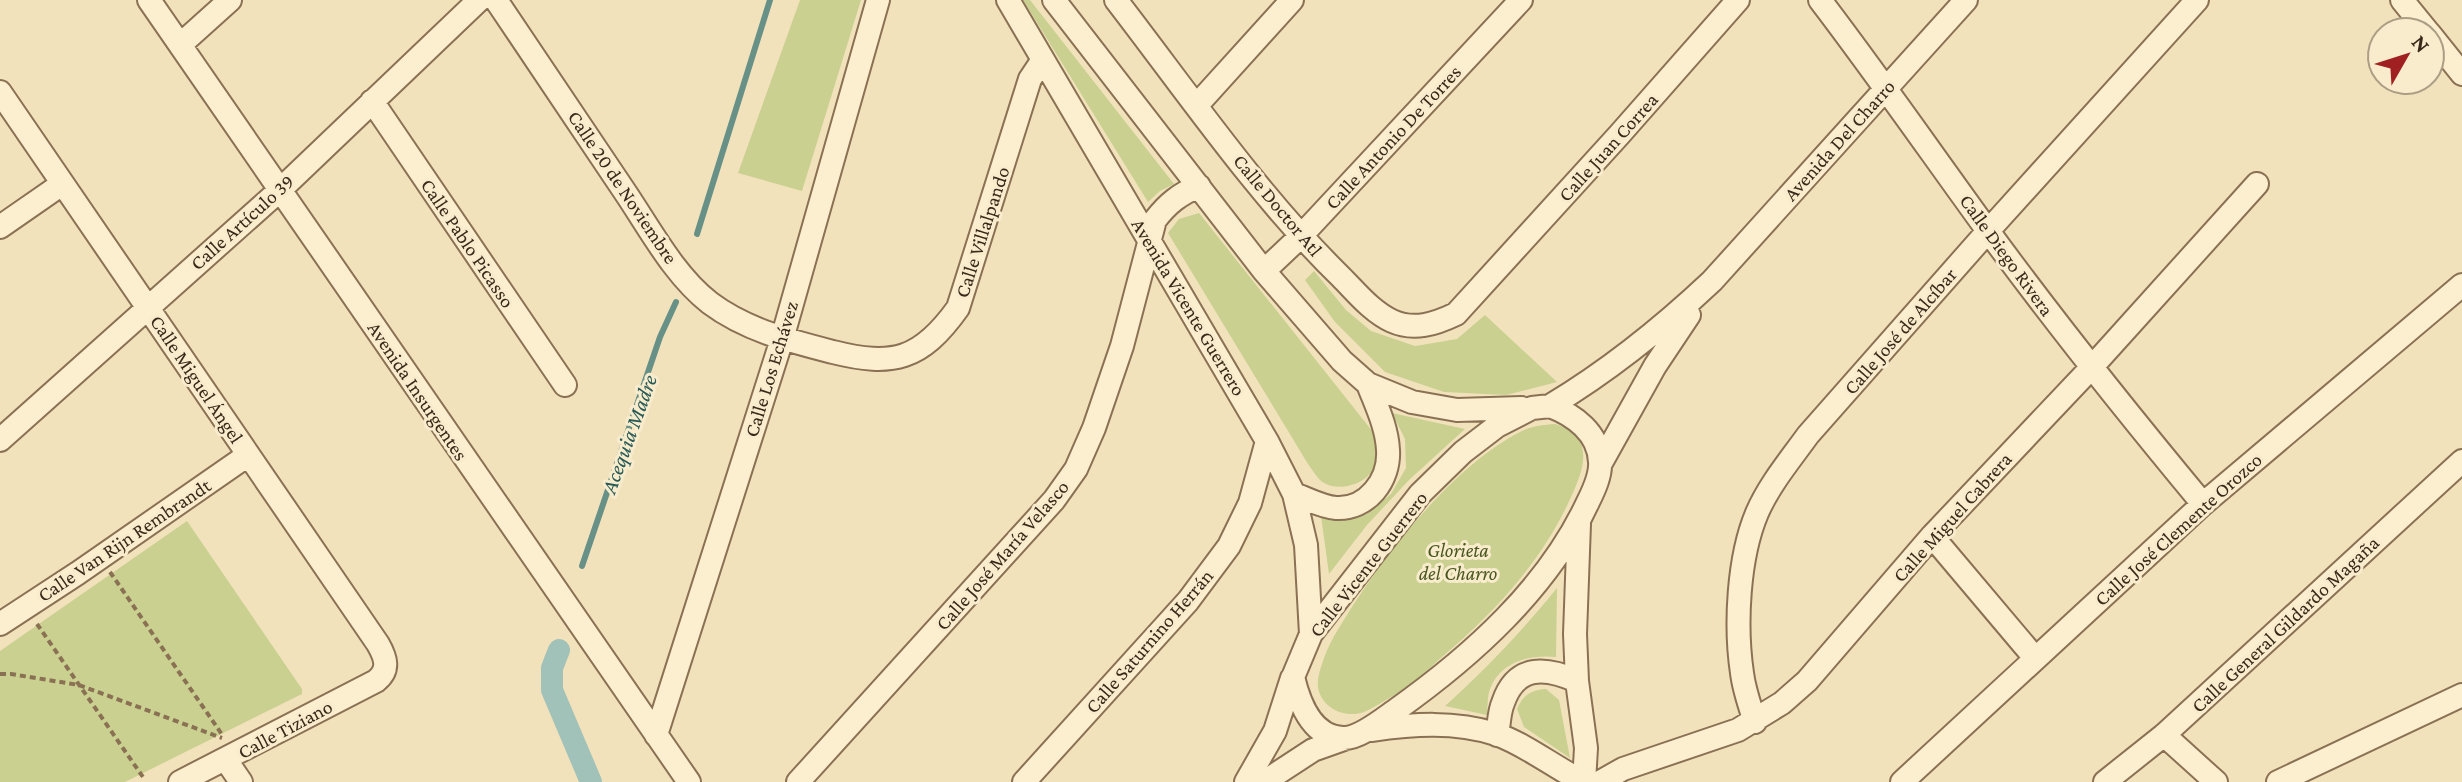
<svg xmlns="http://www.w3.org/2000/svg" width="2462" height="782" font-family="'Crimson Pro',serif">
<rect width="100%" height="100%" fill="#f2e2bc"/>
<!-- green -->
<path fill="#c9d090" d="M 800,0 L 861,0 L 802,191 L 738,173 Z
M 1023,0 L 1030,0 L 1174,184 L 1160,191 L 1148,202 Z
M 1199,213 L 1373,432 C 1374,439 1379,449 1378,457 C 1376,480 1344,494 1324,483 C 1318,480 1312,469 1308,464 L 1168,233 L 1179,219 Z
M 1314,271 L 1346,310 L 1371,331 L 1415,346 L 1457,339 L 1485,315 L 1557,382 L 1506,395 L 1444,392 L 1385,372 L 1335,322 L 1305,280 Z
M 1392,413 L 1465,429 L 1409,480 L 1367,525 L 1329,574 L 1321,516 L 1345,519 L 1367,514 L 1391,494 L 1406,468 L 1405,439 Z
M 1555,424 C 1595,436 1585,467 1571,497 C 1543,560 1495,612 1443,656 C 1427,671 1410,686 1391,697 C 1382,702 1373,708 1364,712 C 1345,719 1321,708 1318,687 C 1317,680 1320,670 1322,664 C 1328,644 1339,628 1350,610 C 1389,549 1454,466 1520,432 C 1531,426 1542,425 1555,424 Z
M 187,521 L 302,689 L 302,694 L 125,782 L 0,782 L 0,651 Z
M 1557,588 L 1556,657 C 1530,654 1500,662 1490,689 C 1487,697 1488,707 1487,715 L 1445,706 C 1486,669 1522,631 1557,588 Z
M 1546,689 L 1559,700 L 1570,758 L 1524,727 L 1517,709 C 1523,695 1531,690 1546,689 Z"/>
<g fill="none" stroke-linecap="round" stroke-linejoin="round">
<!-- stream -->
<path stroke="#679186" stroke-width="6" d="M 697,234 L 770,0
M 582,566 L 660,337 L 676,302"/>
<!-- canal -->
<path stroke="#a1c2b8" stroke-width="22" d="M 559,650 L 552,668 L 552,690 L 591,782"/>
<defs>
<path id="minor" d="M 149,0 L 689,782
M 496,0 C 539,64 582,128 625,192 C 650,229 674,275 710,303 C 746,330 790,341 833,352 C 893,367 921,360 958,308 L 1030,79 L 1042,61
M 1008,0 L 1267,441 L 1294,494 L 1306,545 L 1311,634
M 1054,0 L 1264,271 L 1342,361 L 1368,384 L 1412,402 L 1457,410 L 1522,408
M 1116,0 C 1187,92 1258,196 1341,277 C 1356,292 1372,312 1392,321 C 1414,331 1435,324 1456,314 L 1619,135 L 1738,0
M 1820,0 C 1878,76 1932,154 1988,231 C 2057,325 2129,415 2203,504
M 2402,0 L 2428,32
M 2430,34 L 2462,74
M 180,45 L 230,0
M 0,92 L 378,644 C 386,658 390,670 376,681 L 180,782
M 372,101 L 565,385
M 1197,105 L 1292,0
M 0,227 L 62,184
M 1264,271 L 1300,237 L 1521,0
M 1550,406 C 1574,415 1599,433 1600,462 C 1601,475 1594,490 1588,502 C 1548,588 1472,656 1396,710 C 1383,719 1359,739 1343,738 C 1311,737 1299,702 1293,677 L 1311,634 L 1420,494 L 1463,452 L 1497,426 L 1532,408 Z
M 1550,406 C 1610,370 1661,329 1712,281 L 1966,0
M 0,440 L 280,190 L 479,0
M 1601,463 L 1655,366 L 1689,315
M 1294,494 C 1308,499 1322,507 1336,508 C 1367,510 1390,480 1388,450 C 1387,427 1376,405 1368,384
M 1579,524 L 1575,634 L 1577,681 L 1586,748 L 1584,782
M 1932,536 L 2035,658
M 0,624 L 78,573 L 248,455
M 1755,722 C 1750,706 1744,690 1742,673 C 1735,626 1738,558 1757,513 C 1769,485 1790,460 1808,435 L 1988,231 L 2197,0
M 1371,730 C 1414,724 1454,721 1496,734 C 1527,745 1555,768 1584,782
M 656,735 L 782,339 L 878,0
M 1497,735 C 1499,725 1499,712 1503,703 C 1516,664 1546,667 1577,681
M 2164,735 L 2216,782
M 226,760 L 241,782
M 798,782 L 1054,500 L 1076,469 L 1094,428 L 1122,346 L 1155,220 C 1168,203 1180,194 1199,186
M 1024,782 L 1188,601 L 1229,546 L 1250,503 L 1267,441
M 1246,782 L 1275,731 L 1292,678
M 1264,782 L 1313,750 L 1344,739
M 1600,782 L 1623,769 L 1738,730 L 1782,703 L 1807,681 L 1932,536 L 2091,368 L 2257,184
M 1902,782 L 2203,504 L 2462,285
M 2105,782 L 2164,735 L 2462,461
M 2278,782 L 2462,695"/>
</defs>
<!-- minor casing -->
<use href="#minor" stroke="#8b7154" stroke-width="26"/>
<!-- path -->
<path stroke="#8b7154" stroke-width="4" stroke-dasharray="6 4" stroke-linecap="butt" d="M 110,572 L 223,736
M 37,624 L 145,780
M 0,674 L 11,674 L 79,685 L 222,738"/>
<!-- minor -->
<use href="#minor" stroke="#fcefd0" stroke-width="22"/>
</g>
<g text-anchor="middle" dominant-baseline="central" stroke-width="6" stroke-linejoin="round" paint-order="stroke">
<!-- street labels -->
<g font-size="20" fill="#39291a" stroke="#f8eccd">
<text transform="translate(1393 137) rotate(-47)">Calle Antonio De Torres</text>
<text transform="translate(1839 140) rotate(-48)">Avenida Del Charro</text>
<text transform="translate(1608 147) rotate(-48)">Calle Juan Correa</text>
<text transform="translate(623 187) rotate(56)">Calle 20 de Noviembre</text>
<text transform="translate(1278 205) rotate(50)">Calle Doctor Atl</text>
<text transform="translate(242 222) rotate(-42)">Calle Artículo 39</text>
<text transform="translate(982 232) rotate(-72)">Calle Villalpando</text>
<text transform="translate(468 243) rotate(56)">Calle Pablo Picasso</text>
<text transform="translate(2007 255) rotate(54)">Calle Diego Rivera</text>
<text transform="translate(1189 307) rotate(59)">Avenida Vicente Guerrero</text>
<text transform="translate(1900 331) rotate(-49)">Calle José de Alcíbar</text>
<text transform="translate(771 369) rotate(-73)">Calle Los Echávez</text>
<text transform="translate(197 379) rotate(56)">Calle Miguel Ángel</text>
<text transform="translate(418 391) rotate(56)">Avenida Insurgentes</text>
<text transform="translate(1952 517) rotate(-48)">Calle Miguel Cabrera</text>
<text transform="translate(2178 529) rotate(-42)">Calle José Clemente Orozco</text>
<text transform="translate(124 540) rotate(-34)">Calle Van Rijn Rembrandt</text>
<text transform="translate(1002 555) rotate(-49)">Calle José María Velasco</text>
<text transform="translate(1368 564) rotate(-52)">Calle Vicente Guerrero</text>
<text transform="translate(2285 624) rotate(-43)">Calle General Gildardo Magaña</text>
<text transform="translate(1149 641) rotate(-49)">Calle Saturnino Herrán</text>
<text transform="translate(285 729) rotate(-28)">Calle Tiziano</text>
</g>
<!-- park labels -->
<g font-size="20" font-style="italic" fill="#49571f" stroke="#f8eccd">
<text x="1458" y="550">Glorieta<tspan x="1458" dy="23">del Charro</tspan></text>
</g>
<!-- water labels -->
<g font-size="22" font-style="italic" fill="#285a57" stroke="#f8eccd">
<text transform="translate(629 434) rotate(-70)">Acequia Madre</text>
</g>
</g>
<!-- north arrow -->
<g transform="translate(2406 56) rotate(51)"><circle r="38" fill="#f8eccd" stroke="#ac9e85" stroke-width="2"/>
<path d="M0-6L14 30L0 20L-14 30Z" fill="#a01f20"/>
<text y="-12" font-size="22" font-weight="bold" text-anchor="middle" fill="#39291a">N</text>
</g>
</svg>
